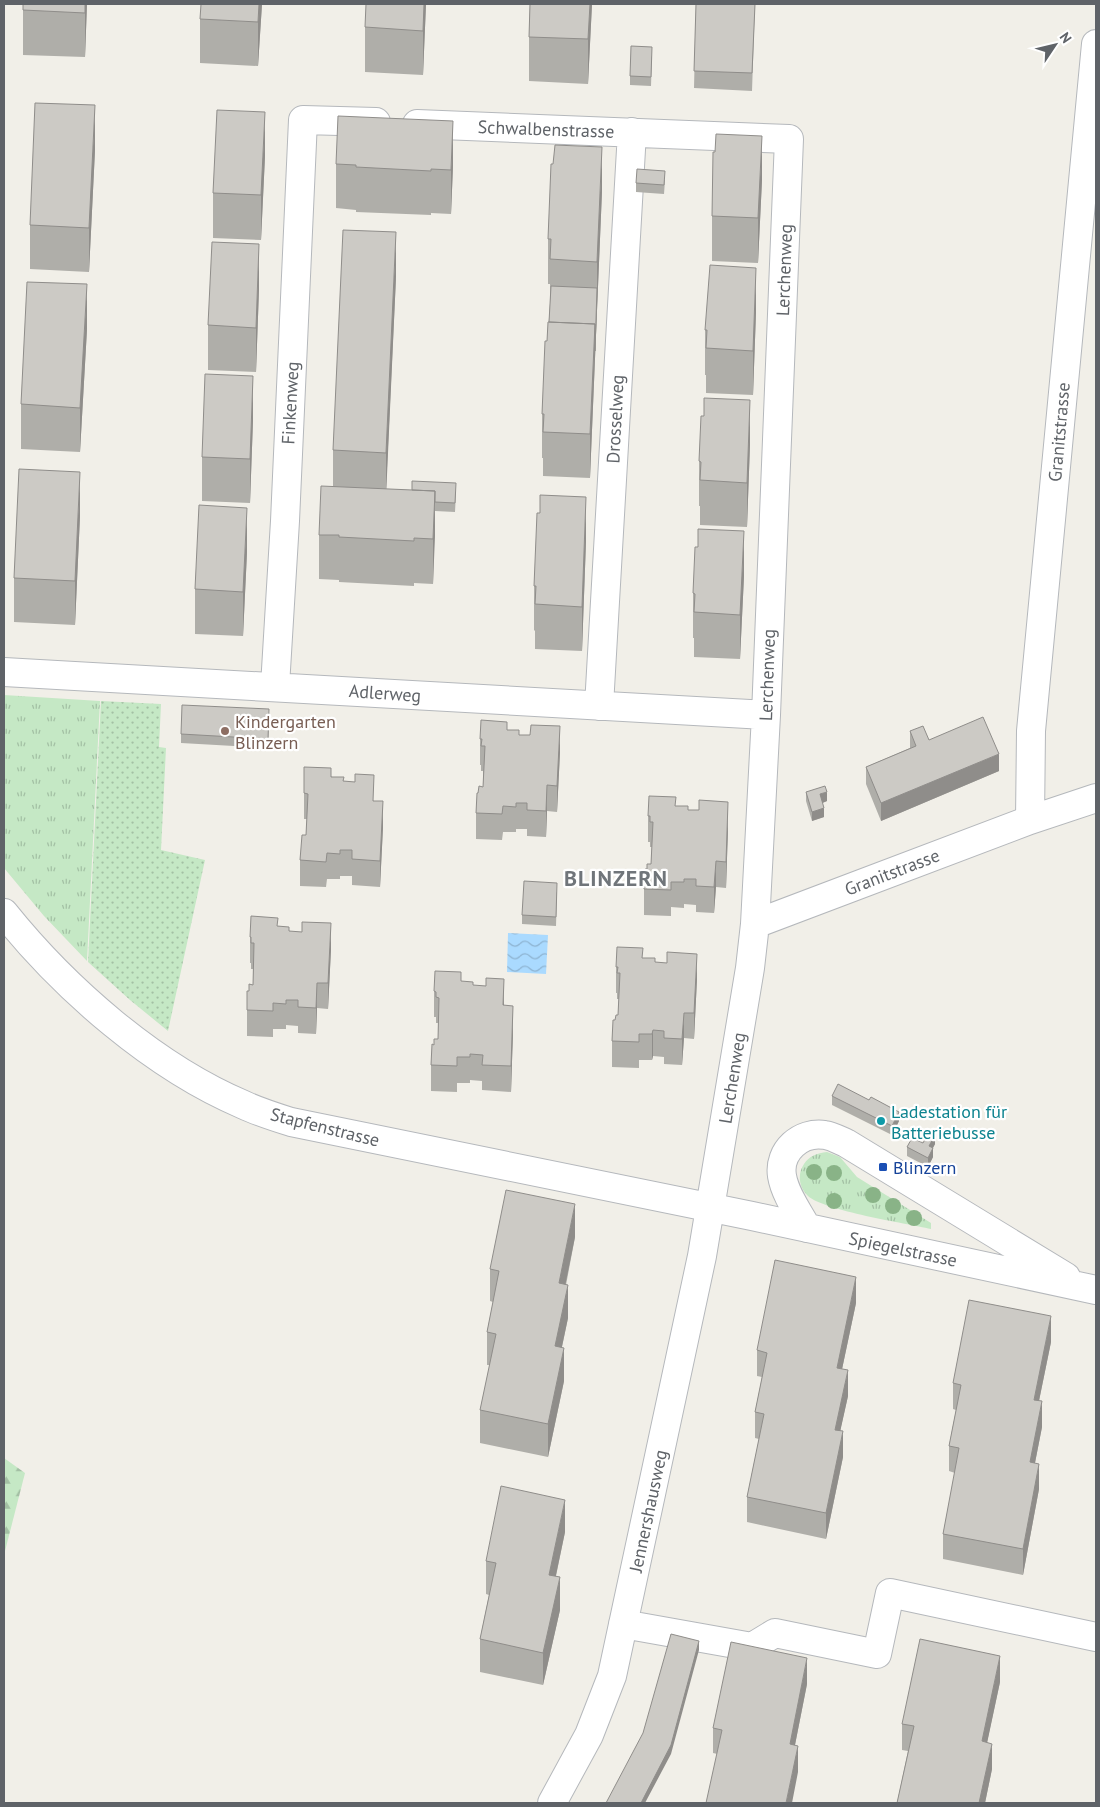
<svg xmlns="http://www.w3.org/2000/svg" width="1100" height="1807" font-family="'PT Sans',sans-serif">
<defs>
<pattern id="grass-tufts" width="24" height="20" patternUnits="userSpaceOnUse" patternTransform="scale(1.25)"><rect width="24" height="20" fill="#c5e8c5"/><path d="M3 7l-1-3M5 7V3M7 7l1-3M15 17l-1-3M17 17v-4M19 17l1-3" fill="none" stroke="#a3c0a4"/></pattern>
<pattern id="forest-firs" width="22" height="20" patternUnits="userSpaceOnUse" patternTransform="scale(1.25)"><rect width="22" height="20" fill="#c5e8c5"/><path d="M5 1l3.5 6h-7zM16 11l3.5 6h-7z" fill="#a3c0a4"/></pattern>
<pattern id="garden-dots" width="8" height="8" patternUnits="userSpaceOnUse" patternTransform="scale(1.25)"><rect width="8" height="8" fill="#c5e8c5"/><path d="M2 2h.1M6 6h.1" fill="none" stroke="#a3c0a4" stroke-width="1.8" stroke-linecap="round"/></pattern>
<pattern id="water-waves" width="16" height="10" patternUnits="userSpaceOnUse" patternTransform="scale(1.25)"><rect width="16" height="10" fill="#aadaff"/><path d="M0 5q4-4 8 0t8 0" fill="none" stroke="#8eb4d2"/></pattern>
</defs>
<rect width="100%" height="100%" fill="#f1efe8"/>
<!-- grass -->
<path fill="url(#grass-tufts)" d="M 4,695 L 100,701 L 87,961 L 44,916 L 4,868 Z
M 827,1152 L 840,1157 L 857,1177 L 931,1223 L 931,1229 C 905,1223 825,1211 808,1196 C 799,1188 797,1174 804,1164 C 809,1156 817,1153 827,1152 Z"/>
<!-- forest -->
<path fill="url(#forest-firs)" d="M 4,1458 L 25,1473 L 4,1555 Z"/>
<!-- garden -->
<path fill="url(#garden-dots)" d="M 101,701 L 161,704 L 159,747 L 166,748 L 161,850 L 205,860 L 168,1031 L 130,1000 L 88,962 Z"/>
<!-- water -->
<path fill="url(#water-waves)" d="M 508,933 L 548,935 L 546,974 L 507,972 Z"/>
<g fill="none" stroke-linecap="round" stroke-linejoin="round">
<defs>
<path id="minor" d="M 417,124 L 789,139 L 766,715 L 755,924 L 750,968 L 702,1256 L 612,1676 L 589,1735 L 552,1803
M 4,672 C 258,685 512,702 766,715
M 275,686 L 285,521 L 303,120 L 376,122
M 599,706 L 632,132
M 1030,820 L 1031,731 L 1096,44
M 4,913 C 65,989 154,1067 244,1105 C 259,1112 275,1117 291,1122 L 752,1216 L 1096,1290
M 755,924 L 1030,820 L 1096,798
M 807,1228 C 798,1212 785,1194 782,1176 C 778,1151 801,1131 825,1135 C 832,1136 839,1140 846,1143 L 1066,1277
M 623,1624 L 752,1647 L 775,1633 L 877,1654 L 890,1593 L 1096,1637"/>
</defs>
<!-- minor casing -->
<use href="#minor" stroke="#b5b8bc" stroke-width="30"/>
<!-- minor -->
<use href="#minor" stroke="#fff" stroke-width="28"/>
</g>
<!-- trees -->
<g fill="#89b387">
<circle cx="814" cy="1172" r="8"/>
<circle cx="834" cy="1173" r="8"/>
<circle cx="873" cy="1195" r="8"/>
<circle cx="834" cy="1201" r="8"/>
<circle cx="893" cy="1206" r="8"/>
<circle cx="914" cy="1218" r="8"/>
</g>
<!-- wall -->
<path fill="#afaea9" d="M 23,4 L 87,4 L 85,57 L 23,55 Z
M 262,4 L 258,66 L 200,63 L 200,19 Z
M 426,4 L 423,75 L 365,72 L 365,27 Z
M 530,4 L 592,4 L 588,84 L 529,81 L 529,37 Z
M 696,4 L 755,4 L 752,91 L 694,88 Z
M 652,56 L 651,86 L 630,85 L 630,76 Z
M 95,150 L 89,272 L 30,269 L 30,225 Z
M 715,152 L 762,180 L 758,263 L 712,261 L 712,216 Z
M 265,156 L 261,240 L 213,238 L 213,193 Z
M 336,164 L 453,166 L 451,214 L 431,213 L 431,215 L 356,212 L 356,210 L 336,208 Z
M 665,180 L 664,194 L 636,192 L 636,183 Z
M 602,191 L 590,478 L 543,476 L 543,458 L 542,458 L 542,414 L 550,304 L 550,284 L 548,284 L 548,239 Z
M 396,277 L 386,489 L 456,492 L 455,512 L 435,511 L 433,584 L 414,583 L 414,586 L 339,582 L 339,580 L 319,579 L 319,535 L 333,487 L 333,450 Z
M 259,289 L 256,372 L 208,370 L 208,325 Z
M 756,312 L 753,395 L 706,393 L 706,375 L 705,375 L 705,330 Z
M 87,329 L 80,452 L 21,449 L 21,404 Z
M 253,420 L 250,503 L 202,501 L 202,457 Z
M 750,444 L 747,527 L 700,525 L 700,506 L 699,506 L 699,461 Z
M 540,513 L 586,541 L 582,651 L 535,649 L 535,630 L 534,631 L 534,586 Z
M 80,516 L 75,625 L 14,622 L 14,578 Z
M 247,552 L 243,636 L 195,634 L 195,589 Z
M 744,576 L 740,659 L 694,657 L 694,638 L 693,638 L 693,593 Z
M 269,718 L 268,748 L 181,743 L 181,734 Z
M 507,730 L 560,752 L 557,812 L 547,811 L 546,837 L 527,836 L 527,829 L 516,829 L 516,832 L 503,832 L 502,840 L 476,839 L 476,813 L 478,793 L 483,787 L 483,771 L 481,771 L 481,765 L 480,765 L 480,739 Z
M 910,731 L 929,740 L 999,771 L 881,821 L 866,784 L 866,767 L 910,748 Z
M 304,767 L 344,781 L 374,801 L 383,827 L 380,887 L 352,885 L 352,876 L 340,876 L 340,879 L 327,879 L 326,887 L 300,886 L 300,860 L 306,835 L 307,819 L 304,819 Z
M 806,792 L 827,801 L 822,803 L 824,817 L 812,821 L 806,801 Z
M 676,806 L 688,810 L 728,828 L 726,888 L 716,887 L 714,913 L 696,912 L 696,905 L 684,904 L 684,908 L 671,907 L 671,916 L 644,915 L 644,889 L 647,869 L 651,864 L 652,847 L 650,847 L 650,842 L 648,842 L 648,816 Z
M 557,892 L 556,926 L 522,924 L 522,915 Z
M 278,926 L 331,949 L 328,1009 L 317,1008 L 316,1034 L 298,1033 L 298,1026 L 286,1025 L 286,1029 L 273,1029 L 273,1037 L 247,1036 L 247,1010 L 249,991 L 253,985 L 253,969 L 251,969 L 251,963 L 250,963 L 250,937 Z
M 643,958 L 697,979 L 694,1039 L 684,1038 L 682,1065 L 664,1064 L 664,1057 L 653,1056 L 652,1060 L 639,1060 L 639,1068 L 612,1067 L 612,1041 L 615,1020 L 618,1015 L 619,999 L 617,999 L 617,993 L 616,993 L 616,967 Z
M 461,981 L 473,985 L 504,1005 L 513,1031 L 511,1092 L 482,1090 L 482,1081 L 470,1080 L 470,1083 L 457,1083 L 457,1092 L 431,1091 L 431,1065 L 434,1045 L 438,1039 L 438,1023 L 436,1023 L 436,1017 L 434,1017 L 434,991 Z
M 832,1096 L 899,1121 L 892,1135 L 832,1105 Z
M 923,1143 L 935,1144 L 933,1148 L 933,1157 L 928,1167 L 907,1156 L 907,1147 Z
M 575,1237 L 566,1285 L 568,1318 L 562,1347 L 564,1381 L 548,1457 L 480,1443 L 480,1410 L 490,1365 L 487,1365 L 487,1332 L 493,1302 L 490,1301 L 490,1269 Z
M 856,1303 L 842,1369 L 848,1396 L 840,1431 L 843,1457 L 826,1539 L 747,1522 L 747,1497 L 759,1439 L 755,1438 L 755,1412 L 762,1377 L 757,1376 L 757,1350 Z
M 1051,1342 L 1039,1401 L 1042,1427 L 1035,1463 L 1039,1489 L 1023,1575 L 943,1559 L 943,1534 L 955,1473 L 949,1471 L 949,1446 L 956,1410 L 953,1409 L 953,1383 Z
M 565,1532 L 556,1576 L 560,1610 L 543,1685 L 480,1672 L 480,1639 L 489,1595 L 486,1594 L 486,1561 Z
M 1000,1682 L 987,1742 L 992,1769 L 985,1803 L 897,1803 L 908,1751 L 902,1750 L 902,1724 Z
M 807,1684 L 795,1745 L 798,1772 L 713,1753 L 713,1728 Z"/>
<!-- shaded-wall -->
<path fill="#8f8d8a" d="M 85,4 L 87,4 L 85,57 Z
M 259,4 L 262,4 L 258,66 L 258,22 Z
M 424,4 L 426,4 L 423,75 L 423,31 Z
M 590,4 L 592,4 L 588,84 L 588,39 Z
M 95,105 L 95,150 L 89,272 L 89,228 Z
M 265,112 L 265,156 L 261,240 L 261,195 Z
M 453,121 L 453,166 L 451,214 L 451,170 Z
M 762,136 L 762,180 L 758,263 L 758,218 Z
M 602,147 L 602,191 L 590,478 L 590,434 L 597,289 L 597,262 Z
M 396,232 L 396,277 L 386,497 L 386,453 Z
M 259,244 L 259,289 L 256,372 L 256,328 Z
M 756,268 L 756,312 L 753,395 L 753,351 Z
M 87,284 L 87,329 L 80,452 L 80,408 Z
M 253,376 L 253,420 L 250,503 L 250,459 Z
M 750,400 L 750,444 L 747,527 L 747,483 Z
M 80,472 L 80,516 L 75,625 L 75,581 Z
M 435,491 L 435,536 L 433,584 L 433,539 Z
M 586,497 L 586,541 L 582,651 L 582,607 Z
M 247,508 L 247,552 L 243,636 L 243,592 Z
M 744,531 L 744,576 L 740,659 L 740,615 Z
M 560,726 L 560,752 L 557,812 L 557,786 Z
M 999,754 L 999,771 L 881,821 L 881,803 Z
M 547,785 L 547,811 L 546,837 L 546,811 Z
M 827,792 L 827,801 L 820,804 L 820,794 Z
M 383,801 L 383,827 L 380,887 L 380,861 Z
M 728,802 L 728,828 L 726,888 L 726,862 Z
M 824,808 L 824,817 L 812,821 L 812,812 Z
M 716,861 L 716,887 L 714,913 L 714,887 Z
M 331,923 L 331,949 L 328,1009 L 328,983 Z
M 697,954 L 697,979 L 694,1039 L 694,1013 Z
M 504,979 L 504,1005 L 503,1031 L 503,1005 Z
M 317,983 L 317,1008 L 316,1034 L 316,1008 Z
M 513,1006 L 513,1031 L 511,1092 L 511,1066 Z
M 684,1013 L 684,1038 L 682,1065 L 682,1039 Z
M 653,1030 L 653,1056 L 652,1060 L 652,1034 Z
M 899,1112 L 899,1121 L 892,1135 L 892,1126 Z
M 935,1135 L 935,1144 L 929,1155 L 929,1146 Z
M 933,1148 L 933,1157 L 928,1167 L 928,1158 Z
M 575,1204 L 575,1237 L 559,1316 L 559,1283 Z
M 856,1277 L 856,1303 L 837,1393 L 837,1368 Z
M 568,1285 L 568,1318 L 555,1379 L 555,1346 Z
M 1051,1316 L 1051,1342 L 1034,1425 L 1034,1400 Z
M 564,1348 L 564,1381 L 548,1457 L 548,1424 Z
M 848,1370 L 848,1396 L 835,1455 L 835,1430 Z
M 1042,1401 L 1042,1427 L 1030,1488 L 1030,1462 Z
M 843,1431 L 843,1457 L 826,1539 L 826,1513 Z
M 1039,1464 L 1039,1489 L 1023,1575 L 1023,1549 Z
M 565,1500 L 565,1532 L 549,1608 L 549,1575 Z
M 560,1577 L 560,1610 L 543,1685 L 543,1653 Z
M 699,1641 L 699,1650 L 671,1754 L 645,1803 L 641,1803 Z
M 1000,1656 L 1000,1682 L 982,1767 L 982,1741 Z
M 807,1658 L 807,1684 L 790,1770 L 790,1744 Z
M 992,1744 L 992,1769 L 985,1803 L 979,1803 Z
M 798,1746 L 798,1772 L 792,1803 L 786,1803 Z"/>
<!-- building -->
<path fill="#cccac5" stroke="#8f8d8a" d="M 23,4 L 85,4 L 85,13 L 23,10 Z
M 201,4 L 259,4 L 258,22 L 200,19 Z
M 366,4 L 424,4 L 423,31 L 365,27 Z
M 530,4 L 590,4 L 588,39 L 529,37 Z
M 696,4 L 755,4 L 752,73 L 694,71 Z
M 631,46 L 652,47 L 651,77 L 630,76 Z
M 35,103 L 95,105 L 89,228 L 30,225 Z
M 217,110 L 265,112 L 261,195 L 213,193 Z
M 338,116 L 453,121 L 451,170 L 431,169 L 431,171 L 356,167 L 356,165 L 336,164 Z
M 716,134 L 762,136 L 758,218 L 712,216 L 713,152 L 715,152 Z
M 555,145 L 602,147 L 597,262 L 550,259 L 551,239 L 548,239 L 551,164 L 553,164 Z
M 637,169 L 665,171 L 664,185 L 636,183 Z
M 343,230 L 396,232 L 386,453 L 333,450 Z
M 212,242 L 259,244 L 256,328 L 208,325 Z
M 710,265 L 756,268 L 753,351 L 706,348 L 707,330 L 705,330 Z
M 27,282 L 87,284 L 80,408 L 21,404 Z
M 551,286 L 597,288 L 595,351 L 595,324 L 549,322 Z
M 548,322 L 595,324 L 590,434 L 543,432 L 544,414 L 542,414 L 545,341 L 547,341 Z
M 205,374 L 253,376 L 250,459 L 202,457 Z
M 704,398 L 750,400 L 747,483 L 700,480 L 701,462 L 699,461 L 701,416 L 704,416 Z
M 19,469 L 80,472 L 75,581 L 14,578 Z
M 412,481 L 456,483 L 455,503 L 435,502 L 435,491 L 412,490 Z
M 321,486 L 435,491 L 433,539 L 414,538 L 414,541 L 339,537 L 339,535 L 319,535 Z
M 540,495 L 586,497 L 582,607 L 535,604 L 536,586 L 534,586 L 537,513 L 540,513 Z
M 199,505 L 247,508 L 243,592 L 195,589 Z
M 698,529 L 744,531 L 740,615 L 694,612 L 695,594 L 693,593 L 695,547 L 698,547 Z
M 182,705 L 269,709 L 268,739 L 181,734 Z
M 983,717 L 999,754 L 881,803 L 866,767 L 916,746 L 910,731 L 923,726 L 929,740 Z
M 481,720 L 507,722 L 507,730 L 519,730 L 519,735 L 530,735 L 531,725 L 560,726 L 557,786 L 547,785 L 546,811 L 527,810 L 527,803 L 516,803 L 516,807 L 503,806 L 502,814 L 476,813 L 477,793 L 478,793 L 479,786 L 483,787 L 485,746 L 481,746 L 482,739 L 480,739 Z
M 304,767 L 331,768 L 331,777 L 344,777 L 343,781 L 355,782 L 355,774 L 374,775 L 373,801 L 383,801 L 380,861 L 352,859 L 352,850 L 340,850 L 340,854 L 327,853 L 326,862 L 300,860 L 302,835 L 306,835 L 308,794 L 304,793 Z
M 825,786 L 827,792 L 820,794 L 824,808 L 812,812 L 806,792 Z
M 649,796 L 676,797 L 675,806 L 688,806 L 688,810 L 699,810 L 699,800 L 728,802 L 726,862 L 716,861 L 714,887 L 696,886 L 696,879 L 684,879 L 684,882 L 671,882 L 671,890 L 644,889 L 645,869 L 647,869 L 647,864 L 651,864 L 653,822 L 650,822 L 650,816 L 648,816 Z
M 524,881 L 557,883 L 556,917 L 522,915 Z
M 251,916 L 278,918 L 277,926 L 289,927 L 289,931 L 302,932 L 302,922 L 331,923 L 328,983 L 317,983 L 316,1008 L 298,1007 L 298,1000 L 286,1000 L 286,1004 L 273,1003 L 273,1011 L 247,1010 L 247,991 L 249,991 L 249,984 L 253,985 L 254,943 L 251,943 L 251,937 L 250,937 Z
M 617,947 L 643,948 L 642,958 L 655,958 L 655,962 L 667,963 L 667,952 L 697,954 L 694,1013 L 684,1013 L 682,1039 L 664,1038 L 664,1031 L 653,1030 L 652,1034 L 639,1034 L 639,1042 L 612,1041 L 613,1020 L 615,1020 L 616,1015 L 618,1015 L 620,973 L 617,973 L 618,967 L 616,967 Z
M 435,971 L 461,972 L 461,981 L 473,982 L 473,985 L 486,986 L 486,978 L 504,979 L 503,1005 L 513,1006 L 511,1066 L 482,1065 L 483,1055 L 470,1054 L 470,1057 L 457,1057 L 457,1066 L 431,1065 L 432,1044 L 434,1045 L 434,1039 L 438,1039 L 439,998 L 436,997 L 436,992 L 434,991 Z
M 838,1084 L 869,1100 L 871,1097 L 899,1112 L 892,1126 L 832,1096 Z
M 929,1132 L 935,1135 L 929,1146 L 933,1148 L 928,1158 L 907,1147 L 912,1138 L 923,1143 Z
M 506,1190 L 575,1204 L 559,1283 L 568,1285 L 555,1346 L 564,1348 L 548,1424 L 480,1410 L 496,1334 L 487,1332 L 499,1271 L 490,1269 Z
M 775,1260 L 856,1277 L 837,1368 L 848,1370 L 835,1430 L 843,1431 L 826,1513 L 747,1497 L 764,1414 L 755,1412 L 767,1353 L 757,1350 Z
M 969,1300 L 1051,1316 L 1034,1400 L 1042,1401 L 1030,1462 L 1039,1464 L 1023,1549 L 943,1534 L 959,1448 L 949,1446 L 961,1385 L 953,1383 Z
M 501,1486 L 565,1500 L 549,1575 L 560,1577 L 543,1653 L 480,1639 L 496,1563 L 486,1561 Z
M 671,1634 L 699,1641 L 671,1745 L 641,1803 L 606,1803 L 643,1733 Z
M 920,1639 L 1000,1656 L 982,1741 L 992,1744 L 979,1803 L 897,1803 L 914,1726 L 902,1724 Z
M 731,1642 L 807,1658 L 790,1744 L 798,1746 L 786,1803 L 706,1803 L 722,1730 L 713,1728 Z"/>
<!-- markers -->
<circle fill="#8d6e63" stroke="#fff" stroke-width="2" cx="225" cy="731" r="5"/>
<circle fill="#0f9aa8" stroke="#fff" stroke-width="2" cx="881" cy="1121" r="5"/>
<rect fill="#1a4fb4" stroke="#fff" stroke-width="2" x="878" y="1162" width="10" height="10" rx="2.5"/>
<g text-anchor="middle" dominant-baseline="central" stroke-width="4.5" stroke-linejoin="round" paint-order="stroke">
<!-- street labels -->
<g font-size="18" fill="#5f6368" stroke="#fff">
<text transform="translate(546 129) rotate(2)">Schwalbenstrasse</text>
<text transform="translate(784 270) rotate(-88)">Lerchenweg</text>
<text transform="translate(290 403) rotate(-87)">Finkenweg</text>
<text transform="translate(615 419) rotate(-87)">Drosselweg</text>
<text transform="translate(1059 432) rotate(-85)">Granitstrasse</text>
<text transform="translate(767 675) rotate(-88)">Lerchenweg</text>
<text transform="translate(385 693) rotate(4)">Adlerweg</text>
<text transform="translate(892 872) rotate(-21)">Granitstrasse</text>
<text transform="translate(732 1078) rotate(-81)">Lerchenweg</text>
<text transform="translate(325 1127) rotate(14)">Stapfenstrasse</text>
<text transform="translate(903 1249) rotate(12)">Spiegelstrasse</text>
<text transform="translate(648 1511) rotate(-78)">Jennershausweg</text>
</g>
<!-- education labels -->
<g font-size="18" fill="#785e54" stroke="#fff" text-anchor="start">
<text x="235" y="721">Kindergarten<tspan x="235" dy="21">Blinzern</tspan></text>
</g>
<!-- culture labels -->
<g font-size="18" fill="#0d838f" stroke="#fff" text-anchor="start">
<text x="891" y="1111">Ladestation für<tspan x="891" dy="21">Batteriebusse</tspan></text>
</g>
<!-- transit labels -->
<g font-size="18" fill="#164399" stroke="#fff" text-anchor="start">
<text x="893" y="1167">Blinzern</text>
</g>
<!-- district labels -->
<g font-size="22" font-weight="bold" letter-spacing="1" fill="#70757a" stroke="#fff">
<text x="616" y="878">BLINZERN</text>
</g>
</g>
<!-- border -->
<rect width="1100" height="1807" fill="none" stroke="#5f6368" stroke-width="10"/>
<!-- north arrow -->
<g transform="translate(1055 45) rotate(55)" stroke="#ffffff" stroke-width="4" paint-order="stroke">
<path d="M0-4L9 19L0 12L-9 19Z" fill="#5f6368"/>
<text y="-8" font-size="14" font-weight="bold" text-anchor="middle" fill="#5f6368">N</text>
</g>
</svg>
